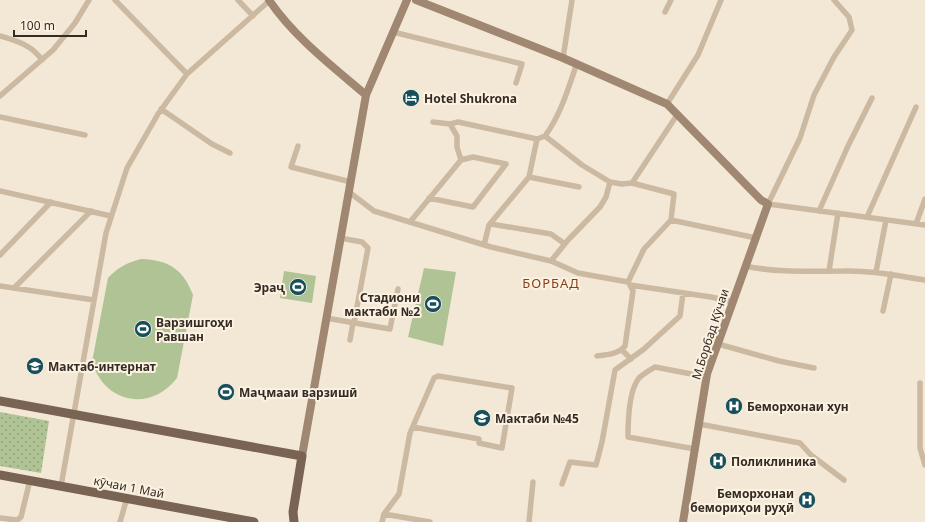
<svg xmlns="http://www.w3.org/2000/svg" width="925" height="522" font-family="'Noto Sans',sans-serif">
<defs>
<pattern id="park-dots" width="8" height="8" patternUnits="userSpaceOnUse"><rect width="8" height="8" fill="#afc395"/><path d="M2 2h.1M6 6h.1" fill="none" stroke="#8f9f79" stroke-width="1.8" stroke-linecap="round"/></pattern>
</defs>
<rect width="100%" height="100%" fill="#f3e8d6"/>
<!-- park -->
<path fill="url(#park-dots)" d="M 0,412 L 49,421 L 41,473 L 0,466 Z"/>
<!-- pitch -->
<path fill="#afc395" d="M 141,259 C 169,260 183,269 193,295 L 177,378 C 151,412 105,404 92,362 L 108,278 C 118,267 127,263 141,259 Z
M 424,268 L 456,272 L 443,346 L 408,337 Z
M 284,271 L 316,276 L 312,303 L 280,298 Z"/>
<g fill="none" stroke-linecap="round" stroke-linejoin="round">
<!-- street -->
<path stroke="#ccb9a1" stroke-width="5.5" d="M 115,0 L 187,74
M 238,0 L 253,16
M 834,0 L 849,17 L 852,30 L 834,57 L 814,95 L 800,138 L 768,204 L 925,225
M 665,12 L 671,0
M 393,32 L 522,64 L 516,83
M 0,36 C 17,41 32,45 42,60
M 563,58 L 572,0
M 577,63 C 568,89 561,114 545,136 L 582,165 L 610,182 L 622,184 L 632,183 L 674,194 L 671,220 L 756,238
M 0,96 L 53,50 L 75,23 L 89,0
M 667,104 L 698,55 L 721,0
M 161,109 L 212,144 L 230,153
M 0,117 L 85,135
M 433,122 L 450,124 L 458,122 L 537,139 L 545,136
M 298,146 L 291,167 L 351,182
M 529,177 L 579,187
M 632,183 L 677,115
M 0,191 L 111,216
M 349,192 L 374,211 L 491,247 L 551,261 L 578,273 L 628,282 L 630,285 L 711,297 L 733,302
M 429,198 L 473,207 L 506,164 L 473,157 L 461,160
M 819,211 L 848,146 L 872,98
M 867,217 L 916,107
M 410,222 L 461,160 L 457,147 L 457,136 L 450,124
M 491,224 L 551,234 L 565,244
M 916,224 L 925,199
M 340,238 L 362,242 L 368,248 L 354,323
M 484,245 L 489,225 L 529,177 L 537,139
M 0,255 L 51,202
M 551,261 L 568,240 L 600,207 L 606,197 L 610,182
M 745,266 C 778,273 810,271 843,271 C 871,270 898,276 925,280
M 829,271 L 838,213
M 876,272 L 886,220
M 628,282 L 644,249 L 671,220
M 0,286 L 94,300
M 14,288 L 91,211
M 883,311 L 891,274
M 326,318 L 390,329 L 398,289
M 350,340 L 353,323
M 718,344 L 779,361 L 814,368
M 622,350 L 631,359
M 597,356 C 606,355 619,354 625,346 L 633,291 L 630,285
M 920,383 L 920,448 L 925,465
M 699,424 L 800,443 L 811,455 L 844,480
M 695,449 L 628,437 C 628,421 629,390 639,378 C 643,374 650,370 655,367 L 707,377
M 562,484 L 570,462 L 596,465 L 602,442 L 615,370 L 644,349 L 680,316 L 683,293
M 61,486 L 106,233 L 127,168 L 158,114 L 187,74 L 269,1
M 384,514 L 430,522
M 0,518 L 17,520 L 21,517 L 30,480
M 120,522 L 127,498
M 382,522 L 384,514 L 399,494 L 410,433 L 434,378 L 438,376 L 512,388 L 502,448 L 479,443 L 479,439 L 413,427
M 529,522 L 533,482"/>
<!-- secondary -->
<path stroke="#9f8772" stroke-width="8" d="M 269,0 C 294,37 332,66 366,95 L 302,456
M 416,0 L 563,58 L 667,104 L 761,200 L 768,204 L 707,374 L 683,522
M 366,95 L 407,0"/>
<!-- primary -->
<path stroke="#796454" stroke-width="9" d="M 0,401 L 302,456 L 293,512 L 294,522
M 0,475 L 254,522"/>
</g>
<!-- icons -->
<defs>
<symbol id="hotel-disc" viewBox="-11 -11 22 22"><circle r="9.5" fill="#174f5a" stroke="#fbf2e2"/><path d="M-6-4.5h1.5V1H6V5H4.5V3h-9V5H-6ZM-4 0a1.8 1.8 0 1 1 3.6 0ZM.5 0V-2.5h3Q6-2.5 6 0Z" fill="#fff"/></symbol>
<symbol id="stadium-disc" viewBox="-11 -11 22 22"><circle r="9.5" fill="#174f5a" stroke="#fbf2e2"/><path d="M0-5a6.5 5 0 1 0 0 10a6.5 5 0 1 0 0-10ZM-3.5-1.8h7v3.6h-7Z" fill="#fff"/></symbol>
<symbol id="school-disc" viewBox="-11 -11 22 22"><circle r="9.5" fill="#174f5a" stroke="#fbf2e2"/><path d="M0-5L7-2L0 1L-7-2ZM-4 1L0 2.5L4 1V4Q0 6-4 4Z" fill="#fff"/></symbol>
<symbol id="hospital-disc" viewBox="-11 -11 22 22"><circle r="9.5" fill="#174f5a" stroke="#fbf2e2"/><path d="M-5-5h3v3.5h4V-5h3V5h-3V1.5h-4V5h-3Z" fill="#fff"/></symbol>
</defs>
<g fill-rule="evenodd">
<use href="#hotel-disc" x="401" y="88" width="20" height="20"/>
<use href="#stadium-disc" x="288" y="277" width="20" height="20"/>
<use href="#stadium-disc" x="423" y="294" width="20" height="20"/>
<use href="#stadium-disc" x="133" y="319" width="20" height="20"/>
<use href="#school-disc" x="25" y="356" width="20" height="20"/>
<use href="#stadium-disc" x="216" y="382" width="20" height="20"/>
<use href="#hospital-disc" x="724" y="396" width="20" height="20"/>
<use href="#school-disc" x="472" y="408" width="20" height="20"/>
<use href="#hospital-disc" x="708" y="451" width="20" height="20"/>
<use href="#hospital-disc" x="797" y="490" width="20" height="20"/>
</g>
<g text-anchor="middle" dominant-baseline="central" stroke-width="4" stroke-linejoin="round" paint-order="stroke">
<!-- poi labels -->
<g font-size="12" font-weight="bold" fill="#352b25" stroke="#fbf2e2" text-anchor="start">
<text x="424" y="98">Hotel Shukrona</text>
<text x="285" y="287" text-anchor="end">Эраҷ</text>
<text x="420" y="297" text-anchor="end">Стадиони<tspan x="420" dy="14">мактаби №2</tspan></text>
<text x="156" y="322">Варзишгоҳи<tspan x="156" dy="14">Равшан</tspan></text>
<text x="48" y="366">Мактаб-интернат</text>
<text x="239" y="392">Маҷмааи варзишӣ</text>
<text x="747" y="406">Беморхонаи хун</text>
<text x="495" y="418">Мактаби №45</text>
<text x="731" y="461">Поликлиника</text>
<text x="794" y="493" text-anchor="end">Беморхонаи<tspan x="794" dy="14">бемориҳои руҳӣ</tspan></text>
</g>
<!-- street labels -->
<g font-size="12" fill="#352b25" stroke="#fbf2e2">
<text transform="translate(710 334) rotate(-72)">М.Борбад Кӯчаи</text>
<text transform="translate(129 487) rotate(11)">кӯчаи 1 Май</text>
</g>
<!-- neighbourhood labels -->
<g font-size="13" letter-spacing="1" fill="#8b3e17" stroke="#fbf2e2">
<text x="551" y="283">БОРБАД</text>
</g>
</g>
<!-- scale -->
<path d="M14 30v6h72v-6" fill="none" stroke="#352b25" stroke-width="2"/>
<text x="20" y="30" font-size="12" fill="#352b25" stroke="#fbf2e2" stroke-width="3" paint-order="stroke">100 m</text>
</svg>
